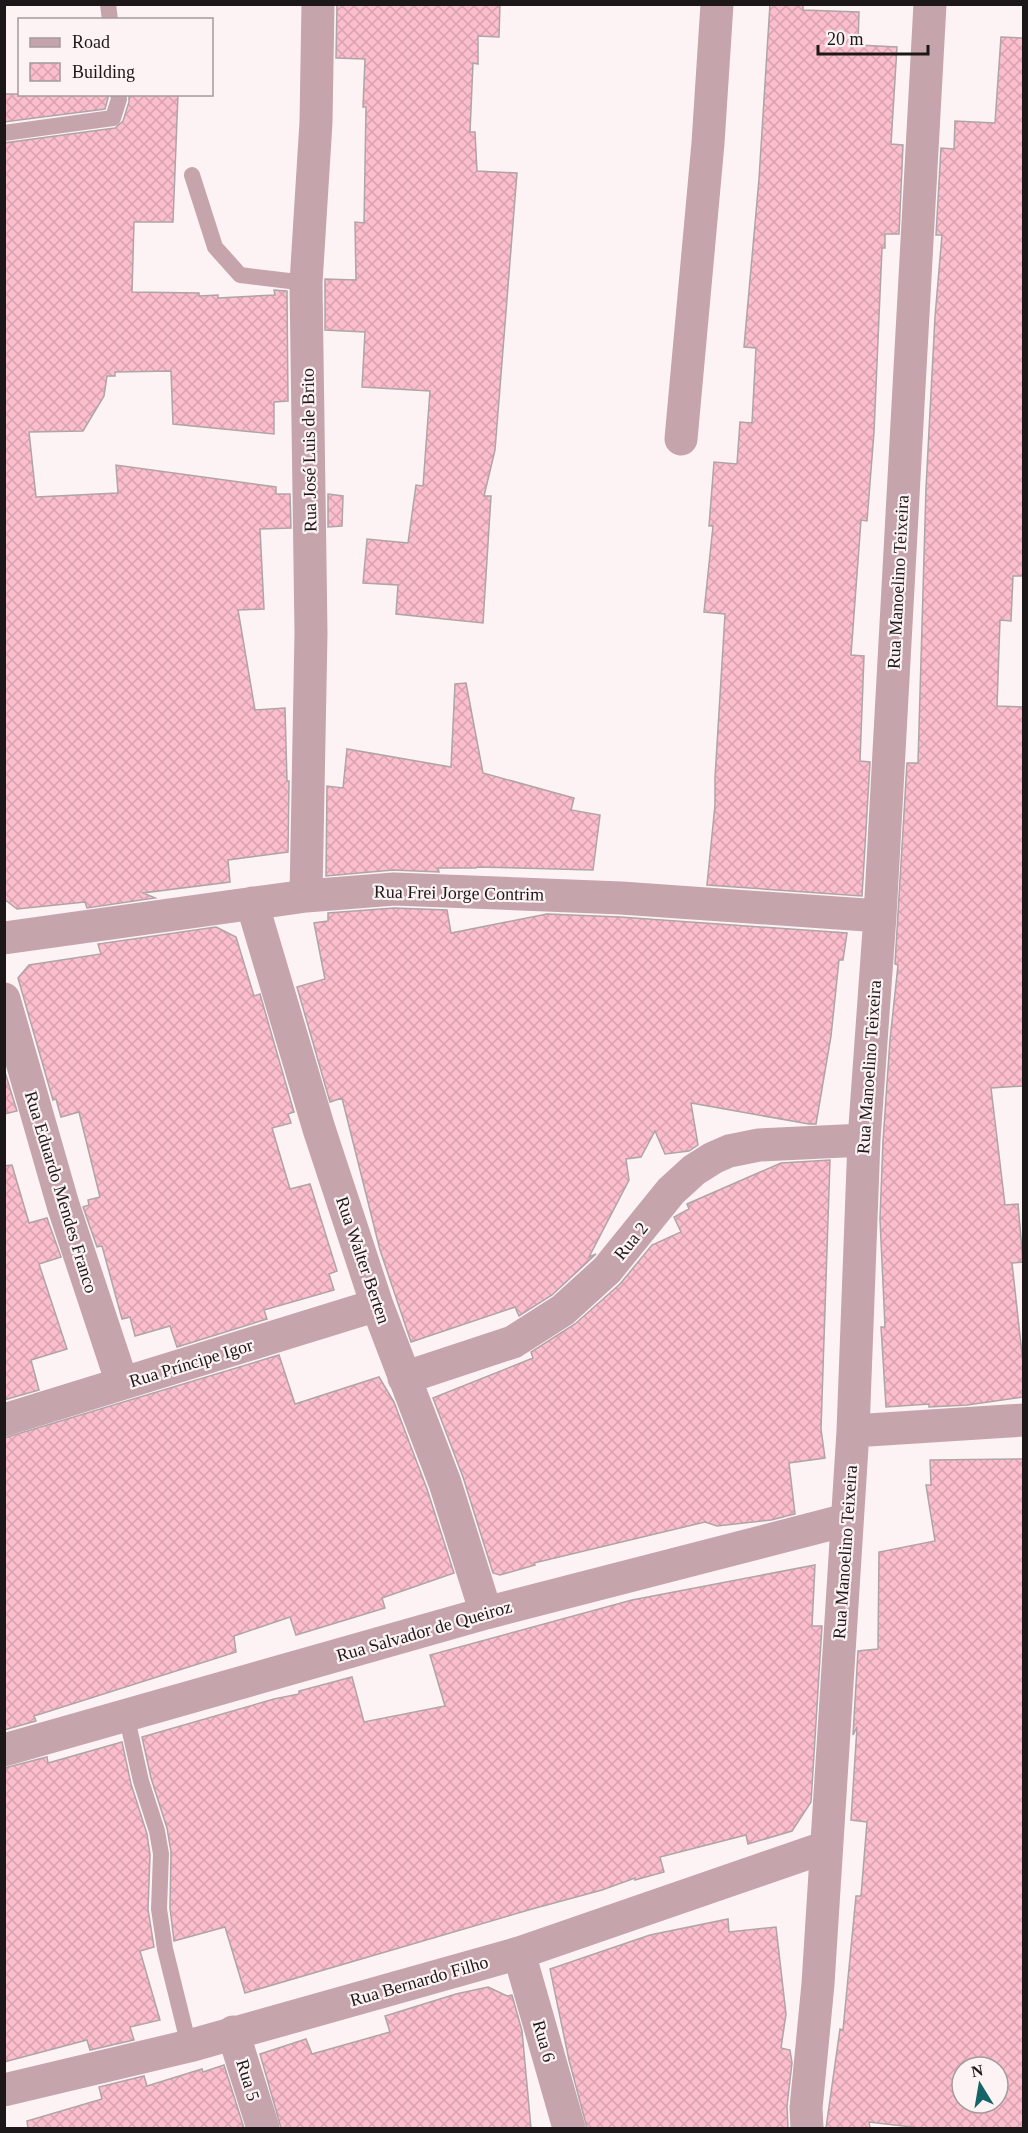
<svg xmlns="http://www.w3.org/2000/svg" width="1028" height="2133" font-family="Georgia,serif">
<defs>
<pattern id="building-cross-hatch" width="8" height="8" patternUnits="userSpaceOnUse" patternTransform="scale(1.5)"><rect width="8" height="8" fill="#fcbdcc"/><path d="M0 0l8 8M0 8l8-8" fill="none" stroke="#d7a2af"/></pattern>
</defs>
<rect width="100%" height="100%" fill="#fdf2f4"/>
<!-- building -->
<path fill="url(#building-cross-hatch)" stroke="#afa4a7" stroke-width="1.5" fill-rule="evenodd" d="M 337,4 L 500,4 L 499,37 L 478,36 L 478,64 L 473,63 L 470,132 L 475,132 L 477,171 L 517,173 L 495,450 L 484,496 L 491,496 L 483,623 L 396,614 L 398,585 L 363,583 L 367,539 L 408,543 L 416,485 L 423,486 L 430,391 L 362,387 L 365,332 L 325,330 L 325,279 L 356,280 L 355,222 L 364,223 L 366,107 L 363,107 L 365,59 L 336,58 Z
M 770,4 L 803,4 L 803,10 L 859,12 L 858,45 L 897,47 L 891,144 L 903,145 L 899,234 L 885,234 L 885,248 L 882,248 L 874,432 L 867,521 L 861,520 L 851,655 L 864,656 L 860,761 L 870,762 L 862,896 L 707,885 L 715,805 L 715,778 L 725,614 L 704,612 L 713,526 L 709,526 L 714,462 L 737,464 L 740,422 L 752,423 L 756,348 L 744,347 L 759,179 Z
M 1001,37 L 1023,38 L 1023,576 L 1013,576 L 1011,621 L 1000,620 L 997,706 L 1023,707 L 1023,1086 L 991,1088 L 1005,1205 L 1018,1204 L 1023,1262 L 1012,1263 L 1023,1363 L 1023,1397 L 967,1405 L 929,1407 L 929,1404 L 886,1407 L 881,1327 L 885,1327 L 880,1219 L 883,1141 L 890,1040 L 898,965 L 895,964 L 907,763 L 918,763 L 926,488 L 935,317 L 942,235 L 936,235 L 941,148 L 954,149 L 955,121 L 995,123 Z
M 4,94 L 108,94 L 108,98 L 105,109 L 4,122 Z
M 129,94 L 178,94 L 173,222 L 134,222 L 132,292 L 199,293 L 199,296 L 218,295 L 218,298 L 275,295 L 274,290 L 287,291 L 288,401 L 274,402 L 274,434 L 173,424 L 171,371 L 115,372 L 115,376 L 107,376 L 104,396 L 83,431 L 29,432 L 36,497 L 118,493 L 116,465 L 276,487 L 276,494 L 290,494 L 291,528 L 260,529 L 264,609 L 238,610 L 255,710 L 285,708 L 287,781 L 289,781 L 288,852 L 228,860 L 230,882 L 143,893 L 155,898 L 87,908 L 85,902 L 17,909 L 4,899 L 4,143 L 115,128 L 123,121 L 129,102 Z
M 328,494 L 343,496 L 342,526 L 328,527 Z
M 466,683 L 483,773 L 574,798 L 571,810 L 600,815 L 593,870 L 477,867 L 476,868 L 438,868 L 439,872 L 393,870 L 326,876 L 327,786 L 343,788 L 347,749 L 451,767 L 455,684 Z
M 394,908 L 447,910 L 451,933 L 547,914 L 620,917 L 847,933 L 843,960 L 839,960 L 831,1036 L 816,1124 L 809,1124 L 691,1103 L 698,1145 L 689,1151 L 665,1154 L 655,1131 L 641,1157 L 626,1159 L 629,1180 L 589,1257 L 596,1254 L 552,1295 L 519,1316 L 515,1307 L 411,1342 L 380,1250 L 342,1098 L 330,1102 L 297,987 L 325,979 L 314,923 L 328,921 L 328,913 Z
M 216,927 L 236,937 L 254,996 L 260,994 L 294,1112 L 288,1114 L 291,1123 L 272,1128 L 290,1189 L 310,1184 L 337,1271 L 329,1274 L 334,1290 L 264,1310 L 267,1319 L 177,1347 L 170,1326 L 135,1336 L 130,1317 L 122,1319 L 102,1246 L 97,1247 L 83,1207 L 89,1205 L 88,1200 L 100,1197 L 79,1112 L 61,1117 L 56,1099 L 53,1100 L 18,978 L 29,965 L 101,954 L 98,944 Z
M 4,1069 L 17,1111 L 4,1114 Z
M 830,1160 L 821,1429 L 825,1458 L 789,1463 L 795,1514 L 771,1520 L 717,1526 L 705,1522 L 534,1563 L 535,1565 L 500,1575 L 493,1573 L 463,1477 L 433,1398 L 533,1358 L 531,1352 L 575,1324 L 620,1284 L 652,1245 L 681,1232 L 674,1217 L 689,1209 L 687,1204 L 781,1163 Z
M 12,1165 L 29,1223 L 47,1218 L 61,1257 L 39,1264 L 67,1349 L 31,1360 L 39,1390 L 4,1400 L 4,1166 Z
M 279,1355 L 295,1404 L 379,1377 L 394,1402 L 427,1489 L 454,1573 L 382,1598 L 385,1608 L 296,1635 L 290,1617 L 234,1636 L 236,1652 L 34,1716 L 36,1721 L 4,1730 L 4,1438 Z
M 1023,1459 L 1023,2128 L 920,2128 L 869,2122 L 870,2128 L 826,2128 L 840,2029 L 843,2030 L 856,1896 L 861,1896 L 867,1822 L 851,1820 L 857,1727 L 853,1735 L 858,1651 L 878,1649 L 879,1552 L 935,1541 L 926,1485 L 931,1485 L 930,1460 ZM 962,2067 L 998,2067 L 998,2103 L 962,2103 Z
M 815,1565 L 812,1626 L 822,1626 L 811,1802 L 792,1831 L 748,1844 L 746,1835 L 660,1857 L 664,1872 L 635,1880 L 635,1878 L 602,1890 L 532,1909 L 245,1993 L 225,1927 L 174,1941 L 170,1908 L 171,1852 L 167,1828 L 151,1778 L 142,1737 L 274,1699 L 299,1694 L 299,1691 L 352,1677 L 364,1722 L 445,1706 L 430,1655 L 632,1600 Z
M 122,1742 L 131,1784 L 147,1834 L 150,1855 L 148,1909 L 154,1947 L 140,1951 L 160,2020 L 130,2027 L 134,2040 L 90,2050 L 87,2040 L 4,2062 L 4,1768 L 47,1757 L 48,1763 Z
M 728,1919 L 729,1932 L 776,1927 L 786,2014 L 781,2048 L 790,2050 L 792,2063 L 787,2106 L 788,2128 L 587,2128 L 569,2060 L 550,1969 L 650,1935 Z
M 488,1987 L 507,1996 L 512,1995 L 522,2031 L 531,2128 L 281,2128 L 260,2054 L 306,2039 L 312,2054 L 390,2032 L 385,2016 L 456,1994 Z
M 224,2065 L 244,2128 L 28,2128 L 27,2121 L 102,2099 L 99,2087 L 144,2076 L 147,2086 L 202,2069 L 203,2072 Z"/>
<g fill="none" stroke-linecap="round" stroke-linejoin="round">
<!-- lane -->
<path stroke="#c6a4ac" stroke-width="16" d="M 108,4 L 110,20
M 4,133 L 113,118 L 119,99 L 118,94
M 192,175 L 215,247 L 240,275 L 306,283
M 126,1714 L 141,1781 L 157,1831 L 161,1854 L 159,1909 L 165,1949 L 189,2046"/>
<!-- street -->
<path stroke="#c6a4ac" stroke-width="33" d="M 681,439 L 708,143 L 717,4
M 306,896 L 311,633 L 306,283 L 316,122 L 318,4
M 252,903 L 319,1129 L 377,1305 L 445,1483 L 486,1613
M 4,938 L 306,896 L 394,889 L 621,898 L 880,916
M 4,999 L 63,1205 L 122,1383
M 404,1378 L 513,1342 L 563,1310 L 607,1270 L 671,1191 L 694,1170 L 713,1158 L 729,1151 L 759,1145 L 864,1140
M 4,1420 L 377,1305
M 853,1431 L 1024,1420
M 4,1750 L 486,1613 L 846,1520
M 519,1953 L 569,2128
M 233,2032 L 263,2128
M 4,2090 L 189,2046 L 519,1953 L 826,1847
M 807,2128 L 806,2108 L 818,1984 L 853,1431 L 864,1140 L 880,916 L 930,4"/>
</g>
<g text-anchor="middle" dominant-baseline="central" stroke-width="4.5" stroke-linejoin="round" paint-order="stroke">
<!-- street labels -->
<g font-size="18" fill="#1c1819" stroke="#fdf2f4">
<text transform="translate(309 450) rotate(-91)">Rua José Luis de Brito</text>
<text transform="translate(898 582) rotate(-87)">Rua Manoelino Teixeira</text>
<text transform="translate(459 893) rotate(1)">Rua Frei Jorge Contrim</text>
<text transform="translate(869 1067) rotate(-86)">Rua Manoelino Teixeira</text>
<text transform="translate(61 1192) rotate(73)">Rua Eduardo Mendes Franco</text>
<text transform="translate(631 1241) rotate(-51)">Rua 2</text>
<text transform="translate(363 1260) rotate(71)">Rua Walter Berten</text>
<text transform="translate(191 1363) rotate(-17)">Rua Príncipe Igor</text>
<text transform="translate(845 1552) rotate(-86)">Rua Manoelino Teixeira</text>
<text transform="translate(424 1631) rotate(-16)">Rua Salvador de Queiroz</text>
<text transform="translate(419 1981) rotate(-16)">Rua Bernardo Filho</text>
<text transform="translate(544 2041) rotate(74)">Rua 6</text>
<text transform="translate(248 2080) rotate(73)">Rua 5</text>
</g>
</g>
<!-- border -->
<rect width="1028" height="2133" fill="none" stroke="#1c1819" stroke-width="12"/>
<!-- legend -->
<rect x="18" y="18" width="195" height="78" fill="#fdf2f4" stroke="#a39b9c" stroke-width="1.5"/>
<rect x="30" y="38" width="30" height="9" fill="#c6a4ac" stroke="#a39b9c" stroke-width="1.5"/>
<text x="72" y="48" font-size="18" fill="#1c1819">Road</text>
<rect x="30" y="63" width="30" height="18" fill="url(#building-cross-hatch)" stroke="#a39b9c" stroke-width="1.5"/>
<text x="72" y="78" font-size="18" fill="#1c1819">Building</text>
<!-- north arrow -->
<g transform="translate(980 2085) rotate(349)"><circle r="28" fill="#fdf2f4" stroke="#a39b9c" stroke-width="1.5"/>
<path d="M0-4.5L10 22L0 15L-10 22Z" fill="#156468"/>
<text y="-9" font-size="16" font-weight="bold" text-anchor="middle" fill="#1c1819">N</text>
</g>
<!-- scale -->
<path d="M818 45v9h110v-9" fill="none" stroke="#1c1819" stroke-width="3"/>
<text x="827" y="45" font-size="18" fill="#1c1819" stroke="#fdf2f4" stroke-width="4.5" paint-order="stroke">20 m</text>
</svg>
